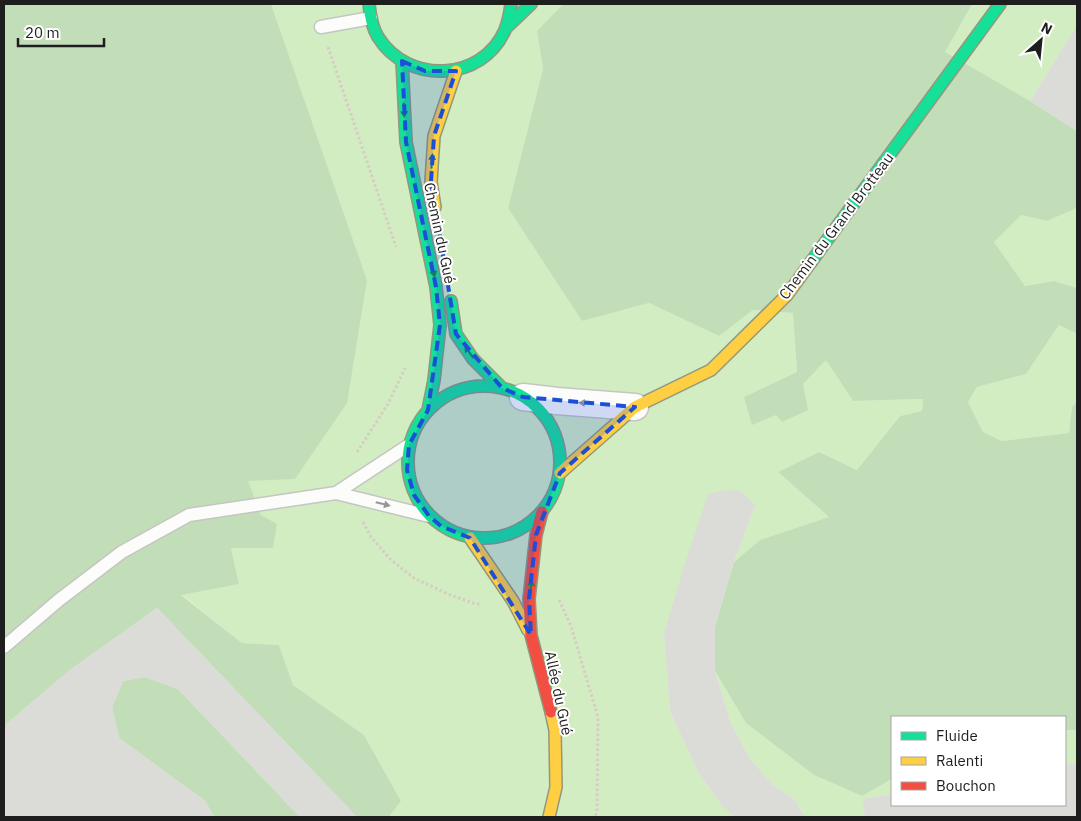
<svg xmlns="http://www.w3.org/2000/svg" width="1081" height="821" font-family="'IBM Plex Sans',sans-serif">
<rect width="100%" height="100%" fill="#edece6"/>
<!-- grass -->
<path fill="#d3edc2" d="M 271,4 L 563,4 L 537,31 L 543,69 L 508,208 L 582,321 L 649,303 L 719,336 L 753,310 L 793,313 L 797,372 L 744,397 L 803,384 L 826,359 L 853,401 L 923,399 L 922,411 L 900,416 L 857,470 L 819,452 L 778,472 L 829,517 L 760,540 L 734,562 L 755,505 L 664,633 L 670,711 L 698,772 L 722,806 L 735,817 L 389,817 L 401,801 L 364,735 L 293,685 L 279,645 L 242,643 L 181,594 L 239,584 L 231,548 L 261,515 L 247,481 L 367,280 Z
M 972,4 L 1077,4 L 1077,25 L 1030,101 L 944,52 Z
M 1077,208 L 1077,288 L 1054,281 L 1025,286 L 994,242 L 1021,215 L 1047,221 Z
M 1059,325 L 1077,334 L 1077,401 L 1072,407 L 1069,433 L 1002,441 L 983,432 L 968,402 L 977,387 L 1026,374 Z
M 715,671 L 746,723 L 814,775 L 862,796 L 892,779 L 892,794 L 864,799 L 865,817 L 804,815 L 794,799 L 773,785 L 750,759 L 730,721 Z
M 1065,730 L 1077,730 L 1077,763 L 1065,765 Z"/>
<!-- forest -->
<path fill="#c2deb9" d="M 4,4 L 271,4 L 367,280 L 347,403 L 295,479 L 248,481 L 261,515 L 277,524 L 273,548 L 231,548 L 239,584 L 181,595 L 242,643 L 279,645 L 293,685 L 364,735 L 401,801 L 389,817 L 357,817 L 157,608 L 70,670 L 4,726 Z
M 563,4 L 972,4 L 945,52 L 1030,101 L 1077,131 L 1077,208 L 1047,221 L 1021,215 L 994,242 L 1025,286 L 1054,281 L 1077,288 L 1077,334 L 1059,325 L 1026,374 L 977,387 L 968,402 L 983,432 L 1002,441 L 1069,433 L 1072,407 L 1077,401 L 1077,730 L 1065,730 L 1065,717 L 892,717 L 892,779 L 862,796 L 814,775 L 746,723 L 715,671 L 715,626 L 734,562 L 760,540 L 829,517 L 778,472 L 819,452 L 857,470 L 900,416 L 922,411 L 923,399 L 853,401 L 826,360 L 803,384 L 808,410 L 782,422 L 776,415 L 752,425 L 744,397 L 797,372 L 793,313 L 753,310 L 719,336 L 649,303 L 582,321 L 508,208 L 543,69 L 537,31 Z
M 145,677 L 178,689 L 300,817 L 214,817 L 205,801 L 119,738 L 112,707 L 123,681 Z"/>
<!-- parking -->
<path fill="#dbdbd8" d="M 1077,25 L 1077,131 L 1030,101 Z
M 726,490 L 741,491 L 755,505 L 734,562 L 715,626 L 715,671 L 730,721 L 750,759 L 773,785 L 794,799 L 804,815 L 862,817 L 735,817 L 722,806 L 698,772 L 670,711 L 664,633 L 686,560 L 708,494 Z
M 157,608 L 357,817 L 300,817 L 178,689 L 145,677 L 123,681 L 112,707 L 119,738 L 205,801 L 214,817 L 4,817 L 4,726 L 70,670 Z
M 1077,763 L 1077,817 L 865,817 L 863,799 L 892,794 L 892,805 L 1065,805 L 1065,765 Z"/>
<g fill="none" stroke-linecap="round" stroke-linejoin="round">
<defs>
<path id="lane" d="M 321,27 L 371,18
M 336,493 L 409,445
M 4,647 L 59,600 L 122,552 L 189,515 L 336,493 L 429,516"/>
<path id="street" d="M 523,397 L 557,401 L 635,407"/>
<path id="fast" d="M 369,4 C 370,16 372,27 378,37 C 408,85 482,82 505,30 C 508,22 510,13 511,4
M 508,26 L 531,4
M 402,61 L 406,142 L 436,287 L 440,325 L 434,380 L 428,410
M 811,262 L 1000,4
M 451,301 L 456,334 L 473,359 L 502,388
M408 462a76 76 0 1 1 152 0a76 76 0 1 1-152 0Z"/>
<path id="slow" d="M 435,207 L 431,182 L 434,136 L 456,71
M 560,473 L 635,407 L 711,370 L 787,295 L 811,262
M 470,538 L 513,601 L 528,630
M 549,817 L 556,787 L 555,730 L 551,712"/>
<path id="jam" d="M 542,512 L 536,535 L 529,599 L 531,635 L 551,712"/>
</defs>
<!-- lane casing -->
<use href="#lane" stroke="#c5c5c2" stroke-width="15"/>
<!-- street casing -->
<use href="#street" stroke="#c5c5c2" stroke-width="29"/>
<!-- fast casing -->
<use href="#fast" stroke="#92977e" stroke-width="14"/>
<!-- slow casing -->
<use href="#slow" stroke="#92977e" stroke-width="14"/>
<!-- jam casing -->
<use href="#jam" stroke="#92977e" stroke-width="14"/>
<!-- path -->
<path stroke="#d7cbc6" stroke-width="3" stroke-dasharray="2.5 2.5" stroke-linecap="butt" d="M 328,47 L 396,247
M 357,452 L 388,404 L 405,368
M 363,522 L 371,537 L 391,560 L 414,578 L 450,595 L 476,604 L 481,604
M 559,600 L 571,626 L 598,717 L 597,811 L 595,817"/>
<!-- lane -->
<use href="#lane" stroke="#fcfcfb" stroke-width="12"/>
<!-- street -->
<use href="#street" stroke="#fcfcfb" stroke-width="26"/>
<!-- fast -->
<use href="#fast" stroke="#16e098" stroke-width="11"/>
<!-- slow -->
<use href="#slow" stroke="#ffcf43" stroke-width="11"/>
<!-- jam -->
<use href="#jam" stroke="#f24e42" stroke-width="11"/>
</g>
<!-- one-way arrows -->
<defs><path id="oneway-solid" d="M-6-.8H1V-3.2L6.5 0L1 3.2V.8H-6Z" transform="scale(1.25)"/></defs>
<g fill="#1a7f5b">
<use href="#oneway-solid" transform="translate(404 110) rotate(87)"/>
<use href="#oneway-solid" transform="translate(432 161) rotate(-86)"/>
<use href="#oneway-solid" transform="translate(433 270) rotate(78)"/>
<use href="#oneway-solid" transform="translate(469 352) rotate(-125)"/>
<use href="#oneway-solid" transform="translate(531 587) rotate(-84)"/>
</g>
<g fill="#989898">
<use href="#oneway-solid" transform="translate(586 403) rotate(-176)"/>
<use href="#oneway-solid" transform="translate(383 504) rotate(14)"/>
</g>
<!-- marked area -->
<path fill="#1d4ed8" fill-opacity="0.2" stroke="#1d4ed8" stroke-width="4" stroke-dasharray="10 6" stroke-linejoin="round" d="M 402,61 L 425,71 L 456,71 L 434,136 L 431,182 L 456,334 L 502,388 L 523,397 L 635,407 L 560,473 L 536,535 L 529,599 L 531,635 L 470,538 L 441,526 L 429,516 L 414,495 L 407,470 L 409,445 L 428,410 L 440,325 L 436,287 L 406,142 Z"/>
<g text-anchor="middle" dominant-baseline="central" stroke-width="4" stroke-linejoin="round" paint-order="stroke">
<!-- street labels -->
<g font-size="15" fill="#1e1e1e" stroke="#fff">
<text transform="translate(836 226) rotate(-53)">Chemin du Grand Brotteau</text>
<text transform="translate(440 233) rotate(78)">Chemin du Gué</text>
<text transform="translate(559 693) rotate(78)">Allée du Gué</text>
</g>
</g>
<!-- border -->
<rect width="1081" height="821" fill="none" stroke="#1e1e1e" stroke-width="10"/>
<!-- legend -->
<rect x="891" y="716" width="175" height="90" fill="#ffffff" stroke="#a5a5a5"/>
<rect x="901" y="732" width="25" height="8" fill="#16e098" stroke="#a5a5a5"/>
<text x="936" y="741" font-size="15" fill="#1e1e1e">Fluide</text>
<rect x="901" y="757" width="25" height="8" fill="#ffcf43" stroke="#a5a5a5"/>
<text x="936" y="766" font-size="15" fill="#1e1e1e">Ralenti</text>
<rect x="901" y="782" width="25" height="8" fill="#f24e42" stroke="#a5a5a5"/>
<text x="936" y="791" font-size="15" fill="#1e1e1e">Bouchon</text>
<!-- north arrow -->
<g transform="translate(1041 40) rotate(27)" stroke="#ffffff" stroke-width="4" paint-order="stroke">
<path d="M0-4L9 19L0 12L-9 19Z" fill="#1e1e1e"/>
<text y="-8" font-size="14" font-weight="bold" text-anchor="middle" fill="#1e1e1e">N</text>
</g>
<!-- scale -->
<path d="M18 38v8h86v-8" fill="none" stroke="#1e1e1e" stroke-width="2.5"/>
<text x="25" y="38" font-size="15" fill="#1e1e1e" stroke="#ffffff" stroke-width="4" paint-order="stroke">20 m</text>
</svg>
